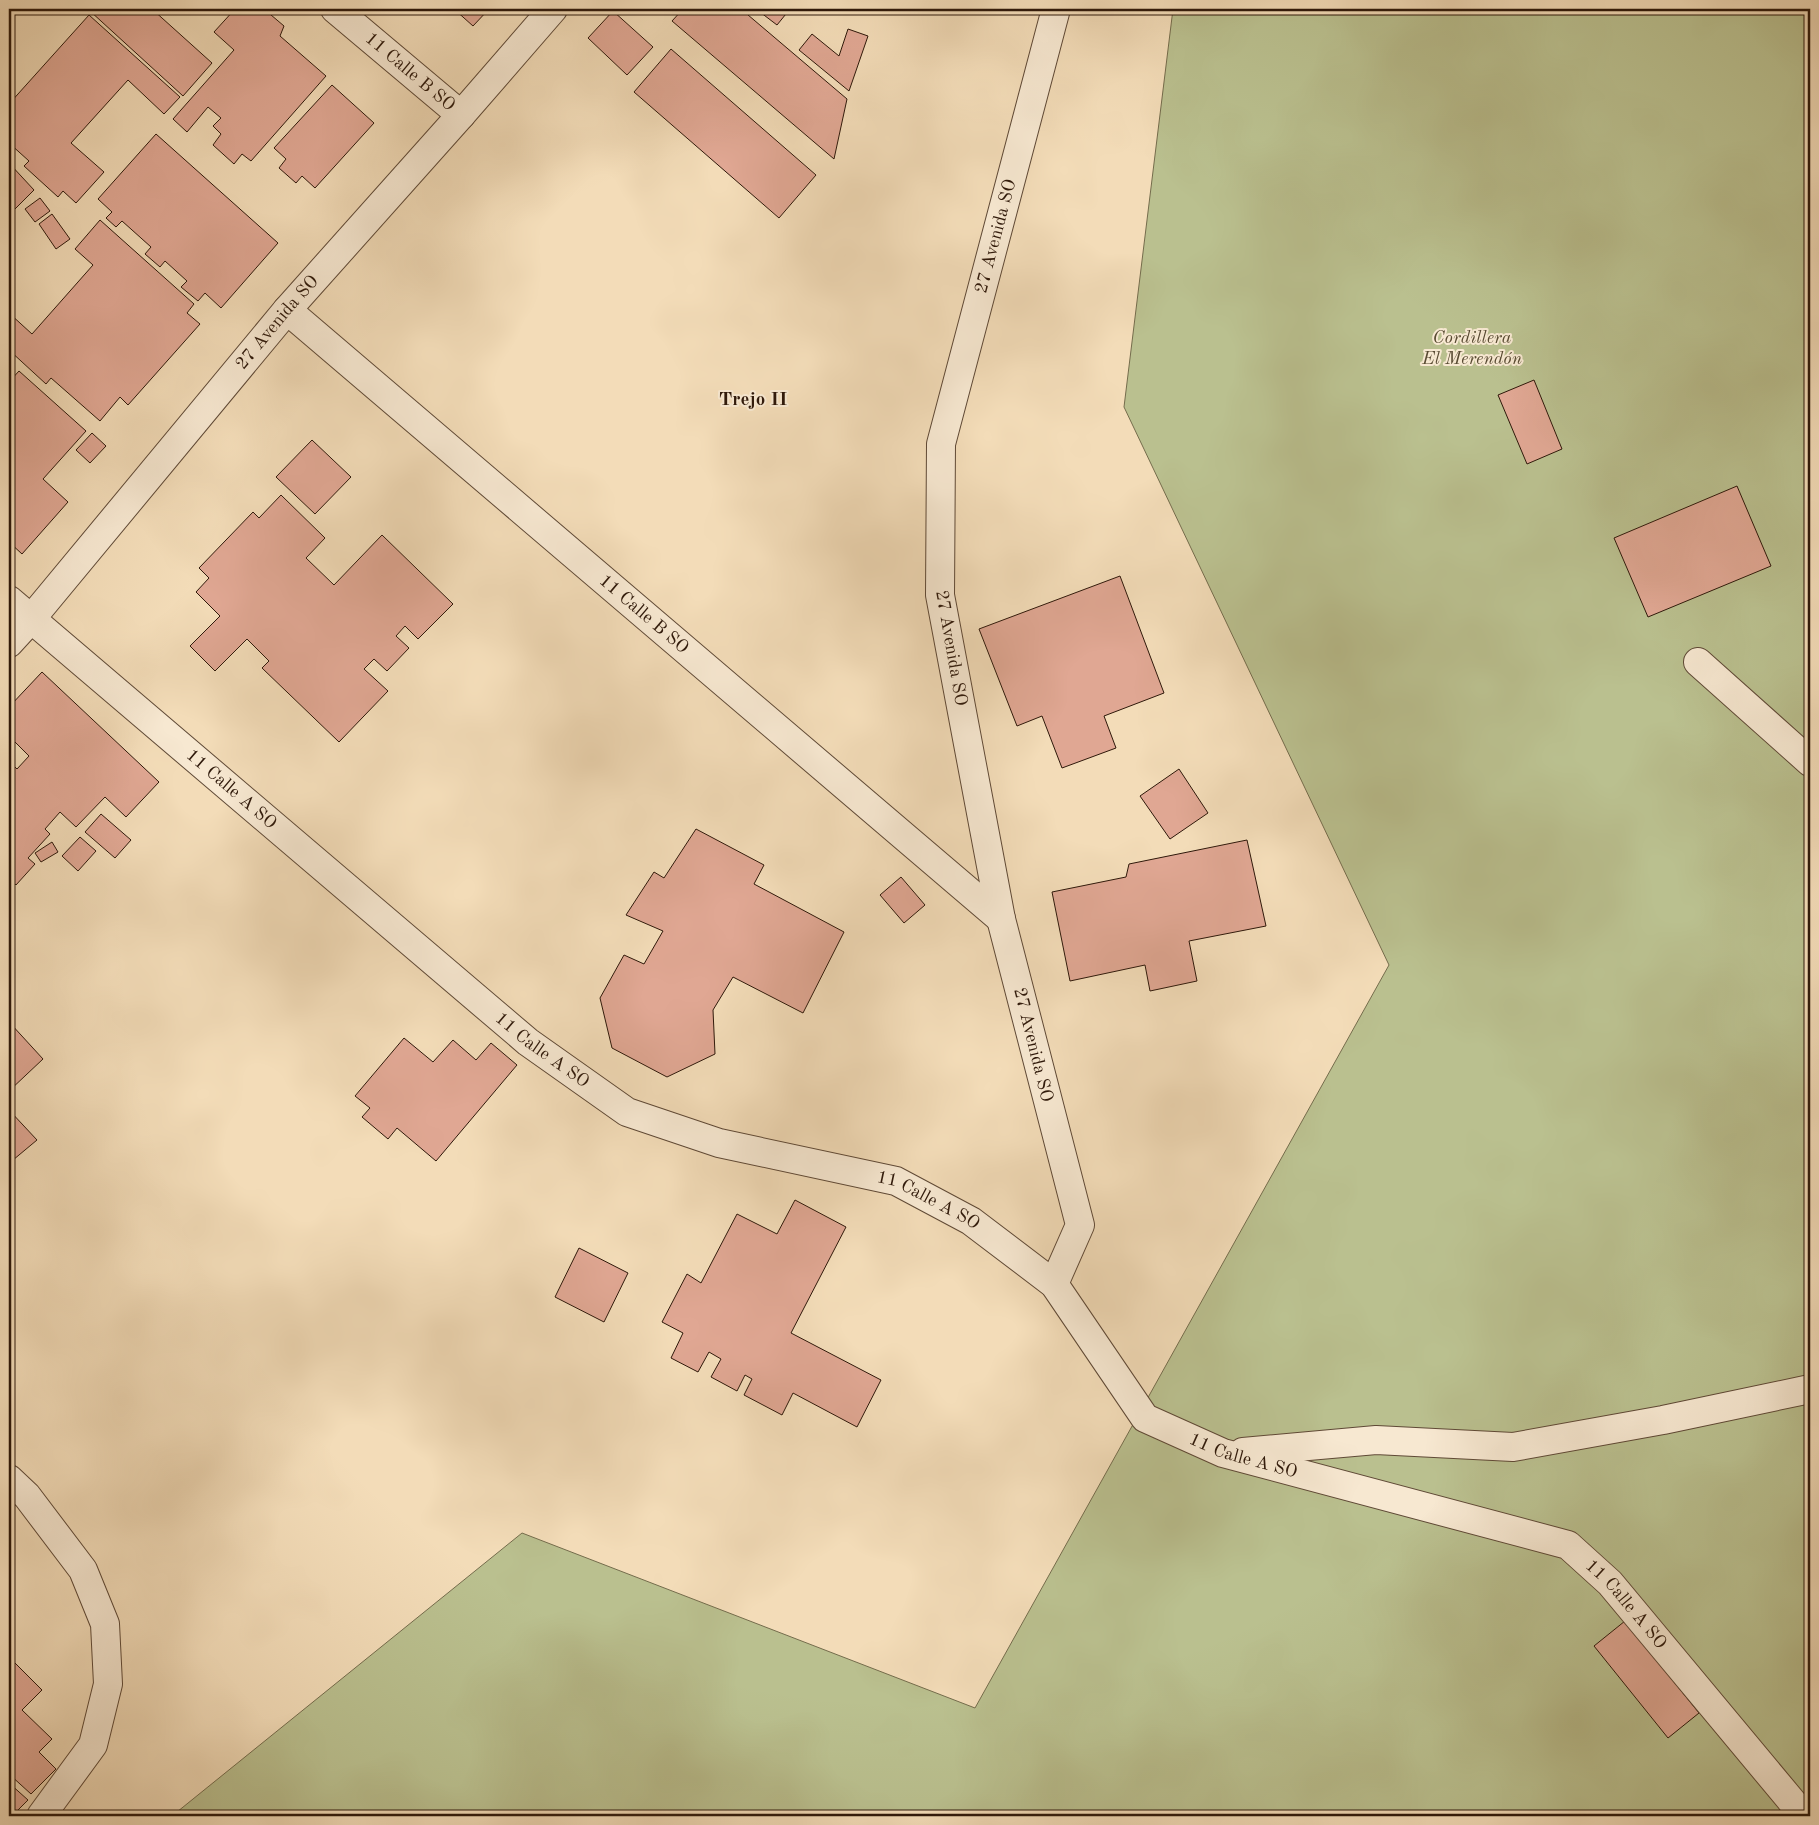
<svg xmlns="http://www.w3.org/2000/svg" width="1819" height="1825" font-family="'Old Standard TT',serif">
<rect width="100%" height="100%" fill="#f3dcb8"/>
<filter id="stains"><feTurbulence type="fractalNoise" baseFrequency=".004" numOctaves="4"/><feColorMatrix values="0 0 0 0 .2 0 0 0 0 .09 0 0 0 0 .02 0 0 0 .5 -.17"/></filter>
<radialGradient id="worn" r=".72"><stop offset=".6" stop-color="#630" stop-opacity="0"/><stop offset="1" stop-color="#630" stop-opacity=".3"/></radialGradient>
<!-- green -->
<path fill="#bac08f" stroke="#746c4c" d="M 1173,9 L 1810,9 L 1810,1816 L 172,1816 L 522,1533 L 975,1708 L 1389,965 L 1124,407 Z"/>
<!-- building -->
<path fill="#e0a793" stroke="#2e180a" d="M 92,9 L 152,9 L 212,63 L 183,96 L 90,11 Z
M 235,9 L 255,9 L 260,13 L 264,9 L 284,26 L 280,36 L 326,76 L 251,161 L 242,154 L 234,164 L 213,145 L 221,134 L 213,126 L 221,118 L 208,107 L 187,132 L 173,119 L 234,50 L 214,32 Z
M 454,9 L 489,9 L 473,26 Z
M 683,9 L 741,9 L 847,99 L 834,159 L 672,21 Z
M 756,9 L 790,9 L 777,25 Z
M 613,11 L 653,47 L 627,75 L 588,38 Z
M 89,15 L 180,97 L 164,114 L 128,80 L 71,143 L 104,172 L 76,203 L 63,191 L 58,197 L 24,166 L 29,161 L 9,143 L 9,104 Z
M 848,29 L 868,36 L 849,91 L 799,50 L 812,34 L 839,56 Z
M 671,49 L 816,175 L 779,218 L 634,92 Z
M 332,85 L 374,123 L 315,188 L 302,176 L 296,183 L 279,168 L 286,159 L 274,148 Z
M 156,134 L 278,243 L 221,308 L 205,293 L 198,301 L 181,287 L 187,281 L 165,261 L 160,267 L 145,254 L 151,247 L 122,221 L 116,227 L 106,218 L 112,212 L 98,199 Z
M 9,163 L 34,190 L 9,215 Z
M 40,198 L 50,211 L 35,222 L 25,209 Z
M 52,214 L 70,239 L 56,249 L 39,224 Z
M 100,220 L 194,304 L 187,313 L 200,324 L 128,405 L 120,397 L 100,421 L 51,378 L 46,384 L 9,350 L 9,313 L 32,334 L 93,265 L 75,249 Z
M 19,371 L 86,431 L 43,479 L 68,502 L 22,554 L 9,542 L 9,382 Z
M 1534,380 L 1562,449 L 1527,464 L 1498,395 Z
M 92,433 L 106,446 L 90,463 L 76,450 Z
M 312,440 L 351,477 L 315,514 L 276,477 Z
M 1737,486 L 1771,566 L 1648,617 L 1614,538 Z
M 281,495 L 325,538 L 306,558 L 334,585 L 382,535 L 453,604 L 418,639 L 405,626 L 396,636 L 409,648 L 387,671 L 374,659 L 364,669 L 388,691 L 339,742 L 262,668 L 269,661 L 247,639 L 215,671 L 190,646 L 220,616 L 196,592 L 209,578 L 199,568 L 253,512 L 259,518 Z
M 1120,576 L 1164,693 L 1104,716 L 1116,748 L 1062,768 L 1042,716 L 1017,726 L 979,629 Z
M 42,672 L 159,782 L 126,817 L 105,797 L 76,827 L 60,812 L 45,829 L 50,834 L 28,858 L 35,864 L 16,885 L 9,878 L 9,761 L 17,769 L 29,756 L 9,736 L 9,707 Z
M 1179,769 L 1208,813 L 1170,839 L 1140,796 Z
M 101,814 L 131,840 L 115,858 L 85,832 Z
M 696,829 L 764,865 L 754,884 L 844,932 L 803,1013 L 733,977 L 713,1010 L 715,1054 L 667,1077 L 612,1048 L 600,998 L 624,955 L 644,964 L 663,931 L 626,915 L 654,872 L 664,878 Z
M 80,837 L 96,851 L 78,871 L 62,856 Z
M 1247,840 L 1266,926 L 1189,941 L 1197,981 L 1150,991 L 1145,965 L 1070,981 L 1052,892 L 1126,877 L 1129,864 Z
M 52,842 L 58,852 L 41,862 L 35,853 Z
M 901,877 L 925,905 L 904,923 L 880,895 Z
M 10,1023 L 43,1059 L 9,1091 L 9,1025 Z
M 404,1038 L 433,1062 L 453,1040 L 476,1060 L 491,1043 L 517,1065 L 436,1161 L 397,1128 L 388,1139 L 362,1117 L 370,1108 L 355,1096 Z
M 9,1110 L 37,1140 L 13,1160 L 9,1155 Z
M 795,1200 L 846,1227 L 791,1333 L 881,1380 L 857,1427 L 793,1393 L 782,1415 L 744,1395 L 752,1379 L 745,1375 L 737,1391 L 711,1377 L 721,1359 L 709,1352 L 698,1372 L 671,1358 L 683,1333 L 662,1322 L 687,1274 L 701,1283 L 737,1214 L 777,1234 Z
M 579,1248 L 628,1273 L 604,1322 L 555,1297 Z
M 1625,1621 L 1699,1713 L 1668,1738 L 1594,1646 Z
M 9,1657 L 42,1690 L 22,1710 L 52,1739 L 39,1752 L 56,1769 L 31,1794 L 9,1774 Z
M 9,1783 L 28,1800 L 12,1816 L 9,1816 Z"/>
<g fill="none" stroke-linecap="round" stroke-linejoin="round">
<defs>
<g id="minor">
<path id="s1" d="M 335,9 L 461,115"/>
<path id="s2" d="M 287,310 L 1001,919"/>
<path id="s3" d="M 9,600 L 528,1042 L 627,1112 L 719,1143 L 896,1181 L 971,1221 L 1054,1284 L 1145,1418 L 1223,1453 L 1568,1545 L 1610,1583 L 1804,1816"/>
<path id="s4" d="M 9,643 L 31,619 L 287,310 L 461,115 L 553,9"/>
<path d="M 1698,662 L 1810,762"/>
<path id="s5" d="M 1054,1284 L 1080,1225 L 1001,919 L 940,595 L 941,444 L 1056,9"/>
<path d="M 1243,1452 L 1376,1440 L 1513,1447 L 1663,1420 L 1810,1389"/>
<path d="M 9,1479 L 27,1496 L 83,1570 L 105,1624 L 108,1684 L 93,1745 L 41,1816"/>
</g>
</defs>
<!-- minor casing -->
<use href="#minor" stroke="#5f4936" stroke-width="30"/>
<!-- minor -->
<use href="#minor" stroke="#f7e8d1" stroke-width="28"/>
</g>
<g text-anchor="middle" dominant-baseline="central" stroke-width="4" stroke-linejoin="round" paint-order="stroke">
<!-- street labels -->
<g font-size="18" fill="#2e180a" stroke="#f7e8d1">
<text stroke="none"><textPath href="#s1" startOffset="98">11 Calle B SO</textPath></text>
<text stroke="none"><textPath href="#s5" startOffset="1076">27 Avenida SO</textPath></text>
<text stroke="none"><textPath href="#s4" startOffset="418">27 Avenida SO</textPath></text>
<text stroke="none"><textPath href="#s2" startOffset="469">11 Calle B SO</textPath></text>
<text transform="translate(951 648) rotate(80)">27 Avenida SO</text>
<text stroke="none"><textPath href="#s3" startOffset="292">11 Calle A SO</textPath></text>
<text transform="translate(1033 1045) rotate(76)">27 Avenida SO</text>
<text stroke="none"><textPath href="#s3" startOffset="698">11 Calle A SO</textPath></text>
<text stroke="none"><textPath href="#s3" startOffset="1118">11 Calle A SO</textPath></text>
<text stroke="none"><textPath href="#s3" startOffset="1538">11 Calle A SO</textPath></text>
<text stroke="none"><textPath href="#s3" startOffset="1958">11 Calle A SO</textPath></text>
</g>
<!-- park labels -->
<g font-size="18" font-style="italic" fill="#584a32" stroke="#f7e8d1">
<text x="1472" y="338">Cordillera<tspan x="1472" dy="21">El Merendón</tspan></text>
</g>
<!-- neighbourhood labels -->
<g font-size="19" font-weight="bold" fill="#2e180a" stroke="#f7e8d1">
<text x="753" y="400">Trejo II</text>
</g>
</g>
<!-- margin -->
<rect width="1819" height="1825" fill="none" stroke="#f3dcb8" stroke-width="30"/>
<rect x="10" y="10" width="1799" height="1805" fill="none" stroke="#2e180a" stroke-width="2.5"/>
<rect x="15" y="15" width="1789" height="1795" fill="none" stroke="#2e180a"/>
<rect width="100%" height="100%" filter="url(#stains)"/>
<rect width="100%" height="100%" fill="url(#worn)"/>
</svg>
